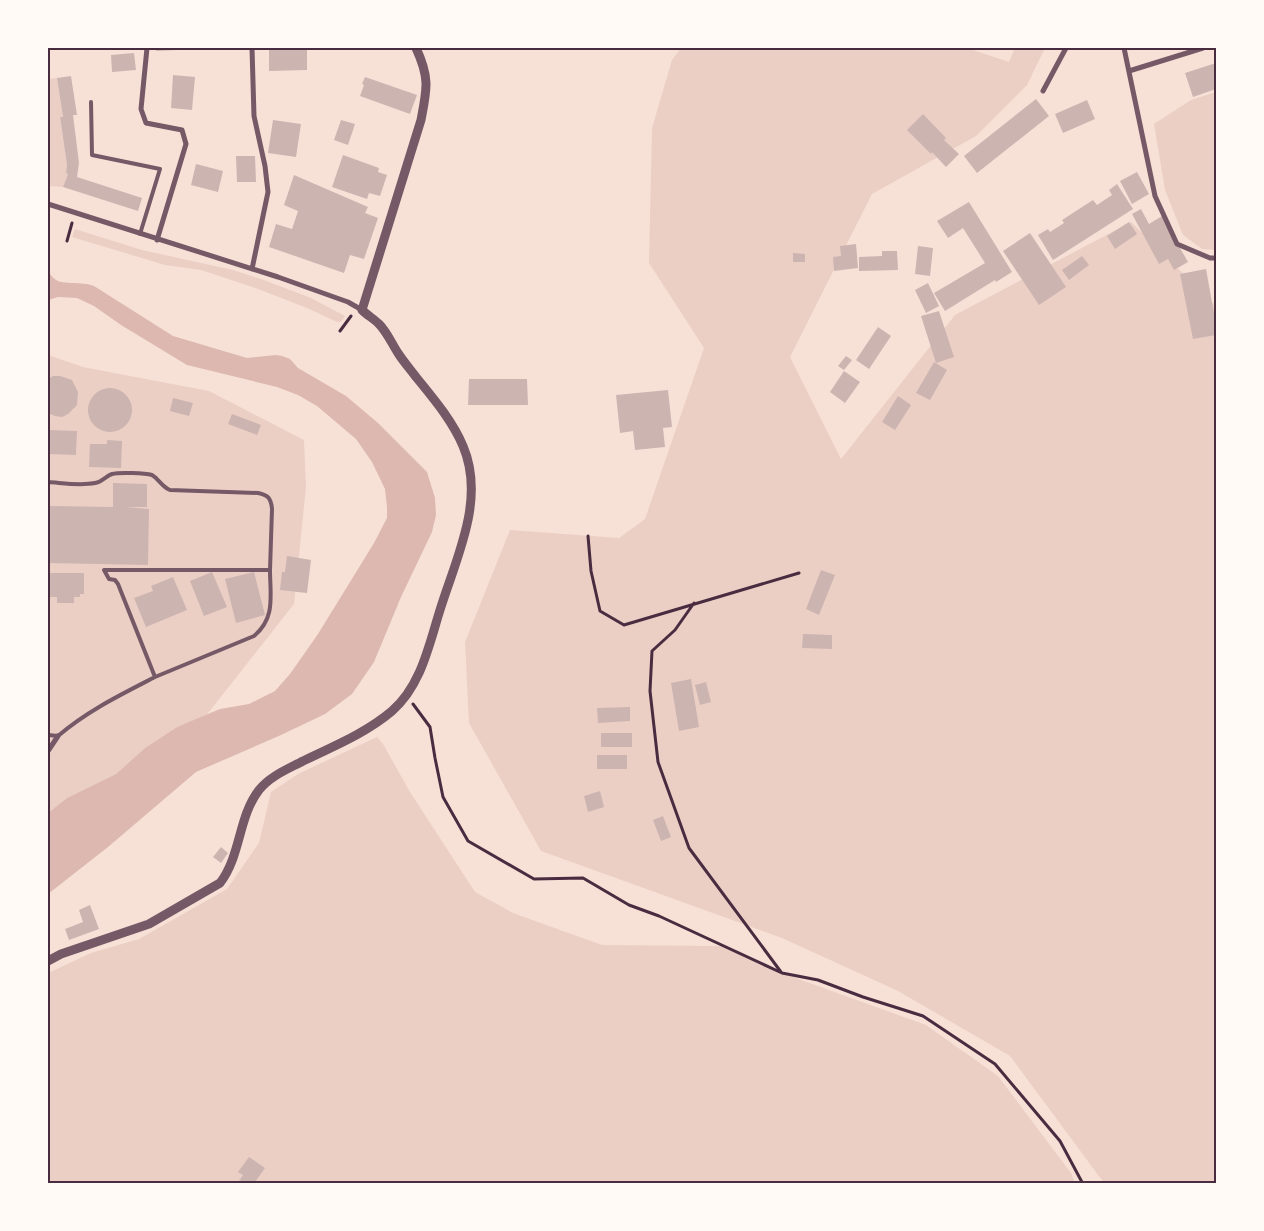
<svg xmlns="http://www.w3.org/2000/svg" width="1264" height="1231" font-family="'Fira Sans',sans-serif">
<rect width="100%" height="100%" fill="#f7e1d7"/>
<!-- green -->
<path fill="#ebcfc5" d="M 681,48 L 967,48 L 1009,62 L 1015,48 L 1045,48 L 1027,85 L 976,136 L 872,194 L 790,357 L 841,459 L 955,315 L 1131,222 L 1216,306 L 1216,1183 L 1104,1183 L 1010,1056 L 898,991 L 782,938 L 541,851 L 469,723 L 465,642 L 510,530 L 619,538 L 645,519 L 704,348 L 649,263 L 652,128 L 672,60 Z
M 57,78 L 63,117 L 60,118 L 67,165 L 66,173 L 68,174 L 63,187 L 48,186 L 48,79 Z
M 1216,92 L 1216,250 L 1202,249 L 1183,235 L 1165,190 L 1154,124 L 1191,100 Z
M 75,229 L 142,250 L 233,270 L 264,280 L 311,298 L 345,316 L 341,322 L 337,322 L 307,308 L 258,289 L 201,270 L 165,265 L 72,237 Z
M 48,355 L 83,367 L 209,391 L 304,440 L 306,487 L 294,604 L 205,717 L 177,727 L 145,748 L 116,774 L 67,798 L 48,813 Z
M 377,737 L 383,744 L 410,792 L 475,892 L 513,913 L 602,945 L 721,946 L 782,973 L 926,1025 L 998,1076 L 1071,1173 L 1075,1183 L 48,1183 L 48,973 L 91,953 L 139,939 L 227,889 L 259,843 L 271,792 L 298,774 Z"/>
<!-- water -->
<path fill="#dcb8b0" d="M 48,271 C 50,274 53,278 56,280 C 63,285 82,281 94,286 L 173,336 L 247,358 L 276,355 L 282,356 L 290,359 L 298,368 L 346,396 L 378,423 L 427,472 L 435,498 L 436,515 L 432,532 L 401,597 L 374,662 L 352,694 L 325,714 L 281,735 L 196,772 L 108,847 L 48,894 L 48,813 L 67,798 L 116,774 L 145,748 L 177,727 L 220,709 L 249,704 L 275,691 L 290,674 L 318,634 L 374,543 L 387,518 L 387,507 L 385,489 L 372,462 L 356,439 L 317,406 L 298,395 L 277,387 L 187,365 L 121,325 L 94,306 L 77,298 L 58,297 L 48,300 Z"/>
<!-- building -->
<path fill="#ccb4b1" d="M 156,48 L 197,48 L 197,49 L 156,51 Z
M 269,48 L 307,48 L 307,70 L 269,71 Z
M 134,53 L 136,70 L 112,72 L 111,55 Z
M 1216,63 L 1216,89 L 1193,97 L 1185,73 Z
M 173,75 L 195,77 L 192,110 L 171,108 Z
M 71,76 L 77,115 L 73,115 L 79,163 L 77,177 L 142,198 L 138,211 L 63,187 L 68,174 L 66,173 L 67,165 L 60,117 L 63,117 L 57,78 Z
M 365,77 L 417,95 L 410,114 L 360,96 L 364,85 L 362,84 Z
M 1036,99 L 1049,116 L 977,173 L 964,156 Z
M 1087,100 L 1095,119 L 1063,133 L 1055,114 Z
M 923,114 L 946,138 L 944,140 L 959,154 L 946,167 L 932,152 L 931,154 L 907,130 Z
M 273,120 L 301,124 L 296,157 L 268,153 Z
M 341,120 L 355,124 L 348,145 L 334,140 Z
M 343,155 L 379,168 L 378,172 L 387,175 L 380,196 L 369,193 L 367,199 L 332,187 Z
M 236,156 L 255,156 L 256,182 L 237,182 Z
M 196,164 L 223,171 L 218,192 L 191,185 Z
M 1137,172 L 1149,194 L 1132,204 L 1120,181 Z
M 294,175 L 368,207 L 365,213 L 378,218 L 364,259 L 350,255 L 344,273 L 269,247 L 276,224 L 292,229 L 298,211 L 284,205 Z
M 1117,184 L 1133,209 L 1053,260 L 1038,235 L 1048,229 L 1050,232 L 1064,223 L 1062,220 L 1093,200 L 1097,205 L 1112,195 L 1109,190 Z
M 969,202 L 1012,272 L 996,282 L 995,280 L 945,311 L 934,293 L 985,263 L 963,228 L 948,238 L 937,221 Z
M 1141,209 L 1149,224 L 1162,216 L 1188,262 L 1174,270 L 1168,259 L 1159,264 L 1132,214 Z
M 1129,222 L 1137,234 L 1115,249 L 1107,236 Z
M 1030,233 L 1066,287 L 1039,305 L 1003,251 Z
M 856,244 L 858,268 L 834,271 L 833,257 L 841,256 L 840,246 Z
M 918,246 L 933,248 L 930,276 L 915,274 Z
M 882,251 L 897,251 L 898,270 L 859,271 L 859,257 L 882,256 Z
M 793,253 L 805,254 L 805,262 L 793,262 Z
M 1082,256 L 1089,265 L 1069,280 L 1062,270 Z
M 1206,269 L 1216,324 L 1216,335 L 1193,339 L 1180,274 Z
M 928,283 L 939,306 L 926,313 L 915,290 Z
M 939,311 L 954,357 L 936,363 L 921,316 Z
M 878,327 L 891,336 L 869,369 L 856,360 Z
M 846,356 L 852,360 L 844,370 L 838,366 Z
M 934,362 L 947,370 L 930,400 L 916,393 Z
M 844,371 L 860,382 L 845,403 L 830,392 Z
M 53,376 L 60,376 L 72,380 L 78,392 L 77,405 L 68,414 L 62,417 L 55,416 L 48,413 L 48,379 Z
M 469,379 L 527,379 L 528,405 L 468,405 Z
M88 410a22 22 0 1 1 44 0a22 22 0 1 1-44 0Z
M 668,390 L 672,427 L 663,428 L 665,447 L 635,450 L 633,431 L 620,433 L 616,395 Z
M 898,396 L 911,405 L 895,430 L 882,422 Z
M 173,398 L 193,403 L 189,416 L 170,411 Z
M 232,414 L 261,425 L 257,435 L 228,424 Z
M 48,430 L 77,431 L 76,455 L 48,454 Z
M 107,440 L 122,441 L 121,468 L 89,467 L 90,444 L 107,444 Z
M 113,483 L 147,484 L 147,507 L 126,507 L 149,509 L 148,565 L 48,563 L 48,506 L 113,507 Z
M 287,556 L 311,560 L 307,593 L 280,590 L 282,572 L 285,572 Z
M 821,570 L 835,575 L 819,615 L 806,609 Z
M 212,572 L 227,607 L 204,616 L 190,581 Z
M 254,572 L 265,615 L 236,623 L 225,579 Z
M 48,573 L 84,573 L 84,594 L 80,594 L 80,597 L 74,597 L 74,603 L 57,603 L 57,597 L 48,597 Z
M 173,577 L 187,610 L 146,627 L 134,598 L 153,591 L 151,586 Z
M 803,634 L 832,635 L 832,649 L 802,648 Z
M 691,679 L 699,727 L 679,731 L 671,683 Z
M 706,682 L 711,702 L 700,705 L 695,685 Z
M 630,707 L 630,721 L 598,723 L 597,708 Z
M 601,733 L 632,733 L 632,747 L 601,747 Z
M 597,755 L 627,755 L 627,769 L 597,769 Z
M 600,791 L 604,807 L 588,812 L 584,796 Z
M 663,816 L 671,837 L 661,841 L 653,820 Z
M 221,847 L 228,853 L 221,863 L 213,857 Z
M 90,905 L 99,929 L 69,940 L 65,929 L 83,922 L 79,910 Z
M 249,1157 L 265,1168 L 255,1182 L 257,1184 L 237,1184 L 243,1175 L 238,1172 Z"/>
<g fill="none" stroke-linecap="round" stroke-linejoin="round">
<!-- path -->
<path stroke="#4a2c40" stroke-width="3" d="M 67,241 L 72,223
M 340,331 L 351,316
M 588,536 L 591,571 L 600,611 L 624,625 L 799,573
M 694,603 L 675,630 L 652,651 L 650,691 L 658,762 L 689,848 L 781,972
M 413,704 L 430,727 L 435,758 L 443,797 L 468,841 L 534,879 L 583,878 L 629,905 L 659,916 L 782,973 L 818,980 L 863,997 L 923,1016 L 995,1064 L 1060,1141 L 1083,1184"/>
<!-- service -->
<path stroke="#755966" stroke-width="4" d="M 91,102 L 92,155 L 160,169 L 140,234
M 48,482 C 63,483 80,486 95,483 C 102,482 106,476 112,474 C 119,472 145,473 152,475 C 159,479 161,486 170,490 L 258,493 C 268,495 271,498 272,509 L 270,570 L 104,570 L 109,579 L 115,580 L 118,584 L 155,677 C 120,695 87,711 58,736 L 48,735
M 155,677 L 254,636 C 276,618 270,595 270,570"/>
<!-- minor -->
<path stroke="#755966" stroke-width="5" d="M 147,48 L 141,109 L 146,123 L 182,130 L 186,144 L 157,240
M 1124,48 L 1155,196 L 1177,244 L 1210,258 L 1216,258
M 1129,71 L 1203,48
M 1043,91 L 1066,48
M 48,204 L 278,277 L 348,302 L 362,310
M 252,269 L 268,192 L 265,166 L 254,116 L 252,48
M 48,751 L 58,736"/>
<!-- tertiary -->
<path stroke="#755966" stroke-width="9" d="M 48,961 L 61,954 L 149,924 L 220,883 C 241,856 238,817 259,790 C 270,776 288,769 303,761 C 334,746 366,733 392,711 C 421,686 429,645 440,610 C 456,558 486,500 463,446 C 452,420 433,398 416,377 C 410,369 403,361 398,353 C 392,344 387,332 379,324 C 374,319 367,315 362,310 L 421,120 C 427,89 430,78 416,48"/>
</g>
<!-- border -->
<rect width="1264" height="1231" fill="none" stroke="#fffaf5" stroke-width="98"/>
<rect x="49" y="49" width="1166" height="1133" fill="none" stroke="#4a2c40" stroke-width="2"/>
</svg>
